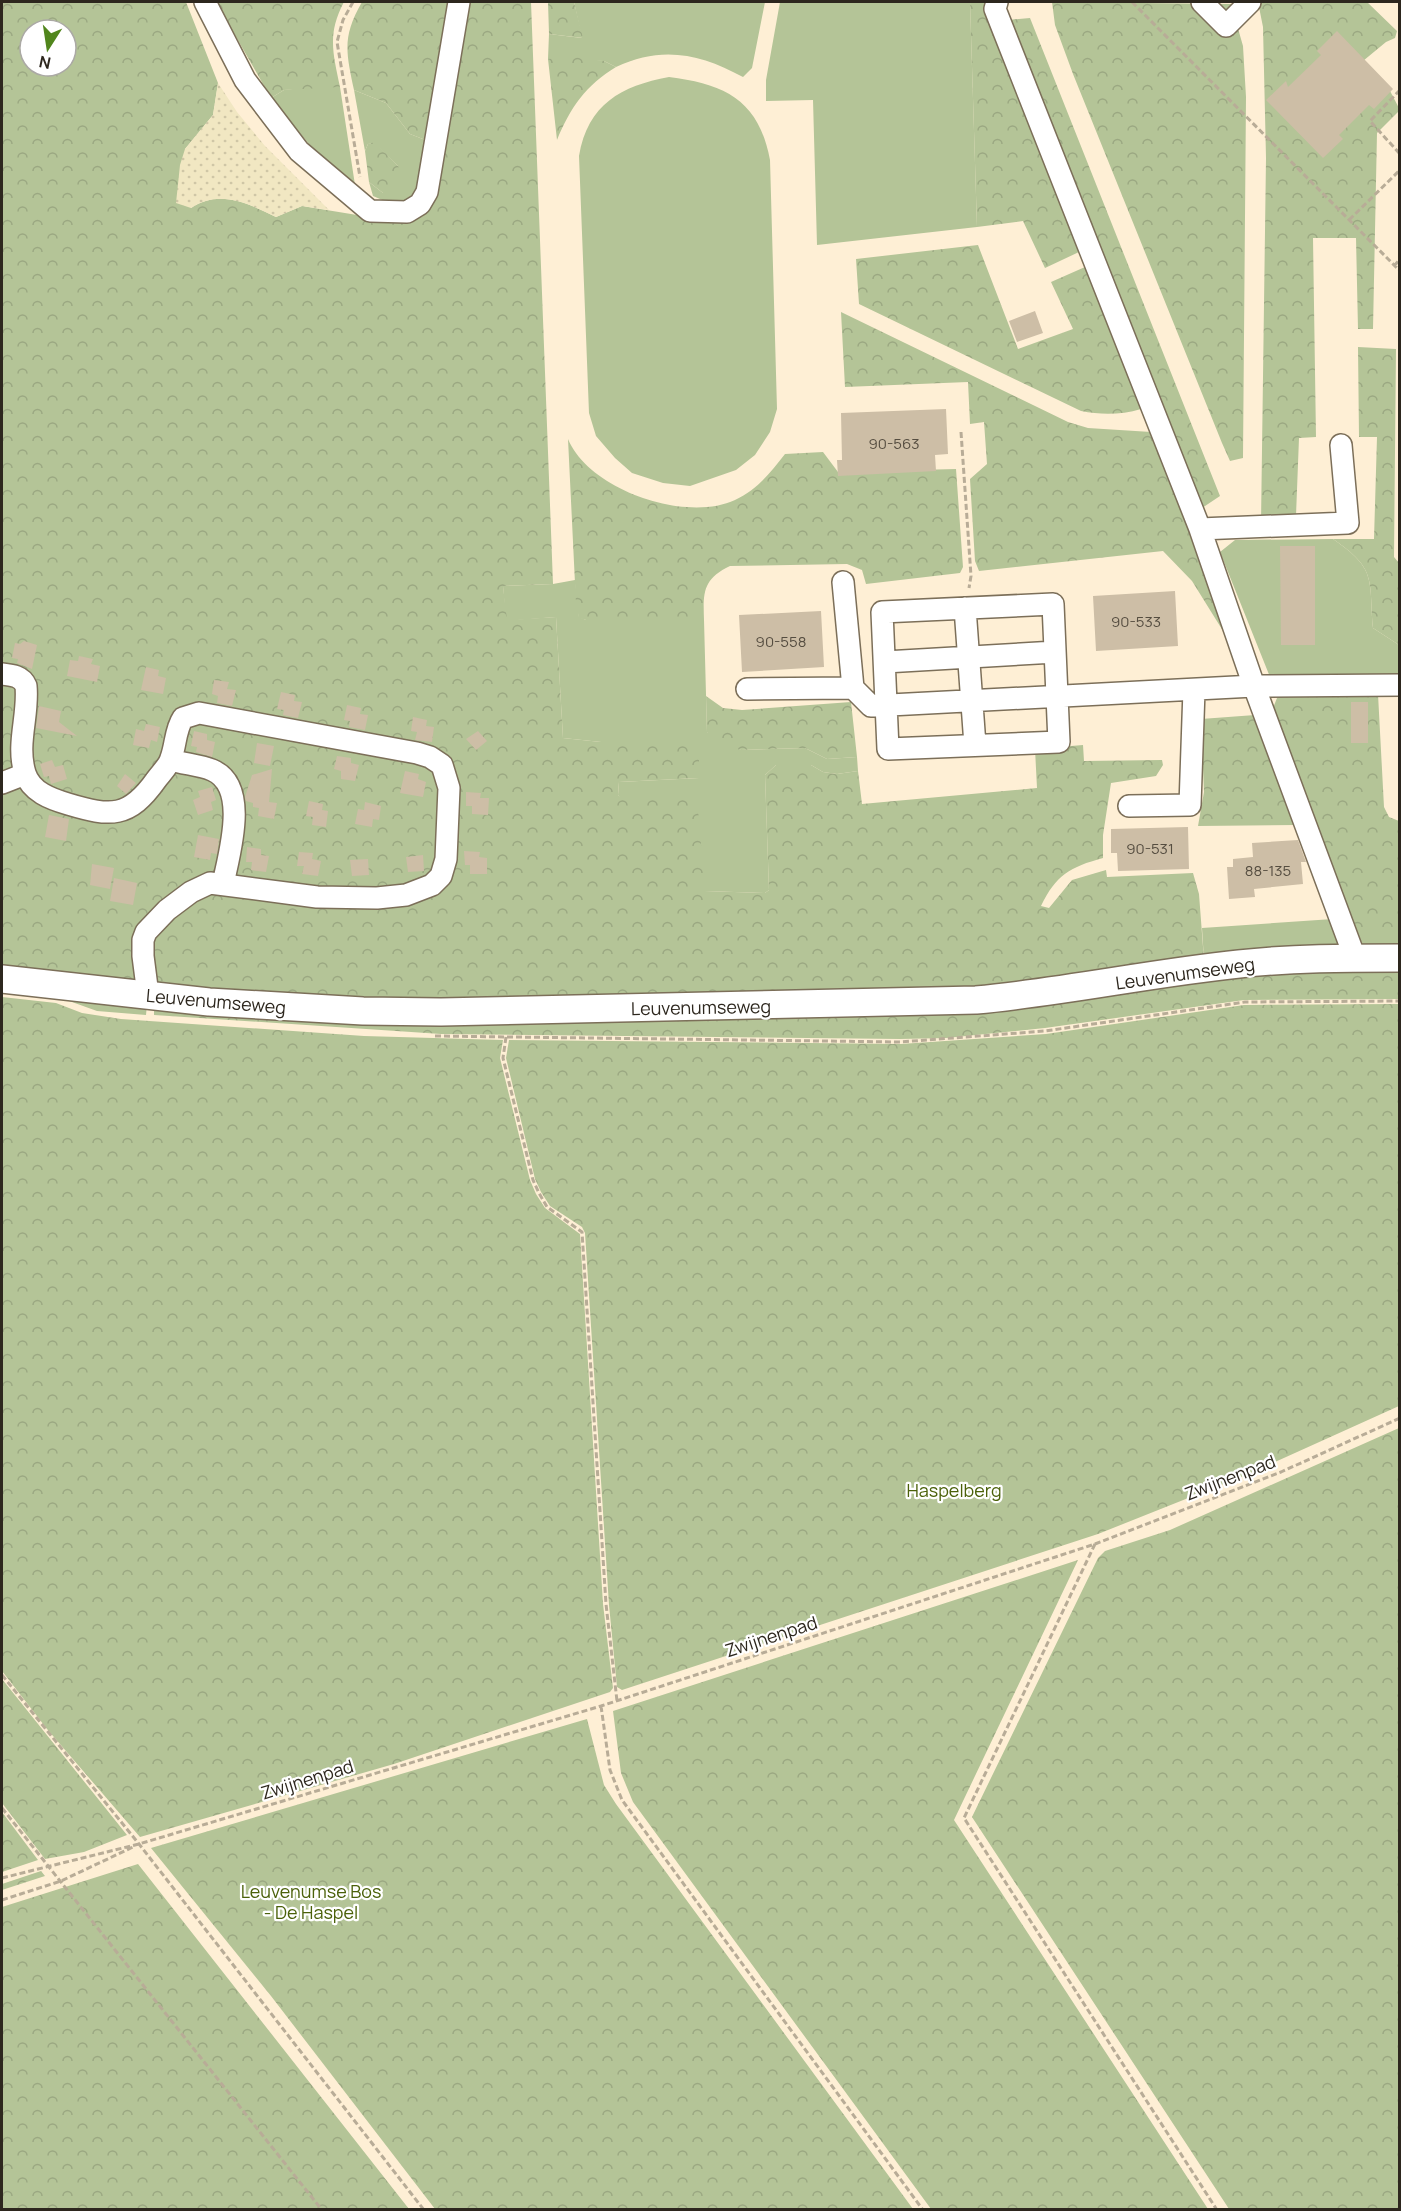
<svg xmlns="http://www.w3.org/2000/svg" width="1401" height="2211" font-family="Manrope,sans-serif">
<defs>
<pattern id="forest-crowns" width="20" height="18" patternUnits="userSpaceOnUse" patternTransform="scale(1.5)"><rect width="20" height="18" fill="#b4c497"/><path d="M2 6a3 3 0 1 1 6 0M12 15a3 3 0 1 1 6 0" fill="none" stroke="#9ba882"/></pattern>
<pattern id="sand-dots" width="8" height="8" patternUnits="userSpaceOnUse" patternTransform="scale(1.5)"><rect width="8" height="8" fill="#f1e7c2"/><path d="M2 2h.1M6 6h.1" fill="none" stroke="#cfc6a6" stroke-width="1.8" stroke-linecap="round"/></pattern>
</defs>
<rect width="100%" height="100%" fill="#feefd5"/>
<!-- green -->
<path fill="#b4c497" d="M 574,2 L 765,2 L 752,68 L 743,77 C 701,54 662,45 616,67 L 604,61 L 548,59 L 549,34 L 582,38 Z
M 780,2 L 970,2 L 977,227 L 817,245 L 813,100 L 766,101 L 766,80 Z
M 669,77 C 726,84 759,101 770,160 L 777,409 L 770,432 L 755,455 L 736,470 L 690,486 L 663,483 L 632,473 L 615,458 L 596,436 L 589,413 L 579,156 C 588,104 621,86 669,77 Z
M 319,86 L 340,87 L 355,185 L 313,149 L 271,98 L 284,90 Z
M 354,90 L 386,103 L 410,134 L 428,141 L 419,197 L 394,205 L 373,196 L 369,182 L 383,193 L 398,166 L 375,143 L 368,144 L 365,151 Z
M 1333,539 C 1377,569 1369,579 1373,628 L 1399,645 L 1399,676 L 1270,677 L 1220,552 L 1235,540 Z
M 575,580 L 579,617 L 586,620 L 704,620 L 707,732 L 741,750 L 805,748 L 827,759 L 857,757 L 858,771 L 837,774 L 823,772 L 811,765 L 776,765 L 765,775 L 769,890 L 765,893 L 704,891 L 702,874 L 618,795 L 619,782 L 699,778 L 601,742 L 563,738 L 556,617 L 506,621 L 503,586 L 553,584 Z
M 1333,919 L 1340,942 L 1337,948 L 1204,960 L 1202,928 Z
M 1356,934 L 1399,934 L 1399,949 L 1365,947 Z
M 58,997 L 147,1004 L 146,1015 L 97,1011 Z"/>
<!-- forest -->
<path fill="url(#forest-crowns)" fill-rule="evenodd" d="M 2,2 L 186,2 L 218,83 L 213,115 L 185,149 L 191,208 C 219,189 248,203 276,217 L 302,206 L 406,223 L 423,216 L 434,193 L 441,147 L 455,91 L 460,39 L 468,2 L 531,2 L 553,584 L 503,586 L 507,620 L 556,617 L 563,738 L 601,742 L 699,742 L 699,778 L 619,782 L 618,795 L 624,799 L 697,798 L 705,891 L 765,893 L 769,890 L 765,775 L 776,765 L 811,765 L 823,772 L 837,774 L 858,771 L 862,804 L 1037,788 L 1035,749 L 1083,745 L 1084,761 L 1162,760 L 1163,765 L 1156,776 L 1111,783 L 1103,835 L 1103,858 C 1070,867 1056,875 1041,906 L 1049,908 L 1072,880 L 1106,870 L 1107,877 L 1193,873 L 1199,894 L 1204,960 L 1023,987 L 417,1005 L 152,985 L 154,927 L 211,888 L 433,888 L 446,762 L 199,709 L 167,754 L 125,807 L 50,796 L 29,772 L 31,696 L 2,670 ZM 30,30 L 66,30 L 66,66 L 30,66 Z
M 216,2 L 344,2 C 327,34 333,53 340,87 L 284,90 L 271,98 Z
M 362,2 L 453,2 L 428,141 L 410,134 L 386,103 L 354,90 C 346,52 342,37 362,2 Z
M 548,2 L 574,2 L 583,38 L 549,34 Z
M 970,2 L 985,2 L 984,7 L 1079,252 L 1045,268 L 1023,221 L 977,227 Z
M 1052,2 L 1231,4 L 1243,46 L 1246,97 L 1243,458 L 1230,461 L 1222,443 L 1073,74 L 1055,25 Z
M 1258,2 L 1367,2 L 1397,31 L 1395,38 L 1386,42 L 1363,61 L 1389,89 L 1400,110 L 1377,133 L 1373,329 L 1358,329 L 1356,238 L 1313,238 L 1316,437 L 1299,438 L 1296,516 L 1261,523 L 1266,158 L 1263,27 Z
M 1030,18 L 1220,496 L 1202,508 L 1007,20 Z
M 568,56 L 604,61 L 616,67 C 586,85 570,108 557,140 L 548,59 Z
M 375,142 L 398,166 L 403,179 L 391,194 L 383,193 L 369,182 L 365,151 L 368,144 Z
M 978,245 L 1018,349 L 1073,329 L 1051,282 L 1085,267 L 1141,409 C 1121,415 1101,415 1081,411 L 859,304 L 856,259 Z
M 841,312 L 1068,422 L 1088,428 L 1151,432 L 1246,668 L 1192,581 L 1163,551 L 979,571 L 975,561 L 970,479 L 987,464 L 984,422 L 970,424 L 968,382 L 845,387 Z
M 1358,347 L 1396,349 L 1394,557 L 1399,563 L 1399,645 L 1373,628 C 1369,579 1377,569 1333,539 L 1374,539 L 1377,437 L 1359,437 Z
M 568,439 C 589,490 686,523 735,500 C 758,489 770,473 785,454 L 823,452 L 838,472 L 956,469 L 963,567 L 960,573 L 866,584 L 862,570 L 847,564 L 730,566 C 703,579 703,592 704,620 L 586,620 L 579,618 L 576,604 Z
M 2,678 L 21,683 L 20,769 L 2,780 Z
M 1287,694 L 1378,694 L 1384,807 L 1389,817 L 1399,821 L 1399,934 L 1356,934 L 1273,708 L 1277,698 Z
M 706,696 L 723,708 L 742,710 L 851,702 L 857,757 L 827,759 L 805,748 L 741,750 L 719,744 L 707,732 Z
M 1255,715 L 1296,825 L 1198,826 L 1204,792 L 1201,719 Z
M 186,721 L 416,756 L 443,775 L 439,875 L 391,894 L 242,885 L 232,875 L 237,795 L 183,759 Z
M 169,770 L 210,773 L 229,797 L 216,872 L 188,888 L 165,906 L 135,984 L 2,972 L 2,786 L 19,781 L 105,814 Z
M 1400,966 L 1399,999 L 1244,1000 L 1045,1028 L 946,1038 L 900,1039 L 441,1034 L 154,1015 L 154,1005 L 207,1010 L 1174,981 Z
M 2,997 L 56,1003 L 82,1013 L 121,1019 L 364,1036 L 503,1040 L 500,1058 L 530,1180 L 536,1194 L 545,1208 L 580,1234 L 603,1604 L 613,1688 L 610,1692 L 394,1764 L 140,1837 L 47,1729 L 2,1671 Z
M 1399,1004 L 1399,1406 L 1246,1475 L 1098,1534 L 622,1690 L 617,1687 L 609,1605 L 585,1233 L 582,1227 L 550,1206 L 541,1192 L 535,1179 L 506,1058 L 509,1040 L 901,1044 L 1046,1034 L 1244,1005 Z
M 1399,1428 L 1399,2209 L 1229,2209 L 972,1817 L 1098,1558 L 1105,1551 L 1170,1530 Z
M 1078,1560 L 954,1820 L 1208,2209 L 931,2209 L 633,1802 L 621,1773 L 613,1711 Z
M 2,1679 L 127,1835 L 84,1852 L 45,1859 L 2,1803 Z
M 587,1719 L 604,1785 L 616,1804 L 913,2209 L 435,2209 L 271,1996 L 151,1848 Z
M 2,1812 L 38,1860 L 2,1872 Z
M 138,1864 L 409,2209 L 2,2209 L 2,1907 Z
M 41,1871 L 45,1876 L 2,1890 L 2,1884 Z"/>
<!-- sand -->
<path fill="url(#sand-dots)" d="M 218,83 L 237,112 L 265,146 L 329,210 L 302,206 L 276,217 C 248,203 219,189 191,208 L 176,203 L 180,165 L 185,149 L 213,115 Z"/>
<!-- building -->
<path fill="#cdbea6" d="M 1337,31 L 1393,89 L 1374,109 L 1369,105 L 1339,135 L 1343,139 L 1323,158 L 1266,100 L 1286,81 L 1288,87 L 1321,55 L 1317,51 Z
M 1035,311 L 1043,333 L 1017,342 L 1009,321 Z
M 946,409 L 948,454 L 935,455 L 936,471 L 838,476 L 837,460 L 842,460 L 841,413 Z
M 1280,546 L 1315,546 L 1315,645 L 1281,645 Z
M 1175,591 L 1178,646 L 1096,651 L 1093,596 Z
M 821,611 L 824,667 L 742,672 L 739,615 Z
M 24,641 L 37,645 L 32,669 L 17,663 L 18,659 L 12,658 L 15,643 L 20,644 Z
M 79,656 L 93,659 L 91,664 L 100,666 L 97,682 L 67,676 L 70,660 L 78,661 Z
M 146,667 L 159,670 L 158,676 L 166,678 L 163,694 L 141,690 Z
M 214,680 L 229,682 L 227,689 L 236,690 L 232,706 L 217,703 L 218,696 L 212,694 Z
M 281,692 L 295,695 L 294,701 L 302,702 L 298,718 L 283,715 L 284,710 L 277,709 Z
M 1351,702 L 1368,702 L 1368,743 L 1351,743 Z
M 347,705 L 361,708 L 360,714 L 368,715 L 365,730 L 349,727 L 350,721 L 344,720 Z
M 39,706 L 61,711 L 59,722 L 77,736 L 36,728 Z
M 413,717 L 427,720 L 426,726 L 434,727 L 432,742 L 415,740 L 417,732 L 411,731 Z
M 146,724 L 160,727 L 157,742 L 151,740 L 149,748 L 133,745 L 136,729 L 144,731 Z
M 194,731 L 207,734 L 207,740 L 215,742 L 212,757 L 196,752 L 197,747 L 191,746 Z
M 478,731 L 487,741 L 476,750 L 466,739 Z
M 257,743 L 274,746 L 270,766 L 254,763 Z
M 337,756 L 351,758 L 351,763 L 359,765 L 355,781 L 341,779 L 341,771 L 334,769 Z
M 52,760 L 55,767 L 63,765 L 67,779 L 51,784 L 49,776 L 44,777 L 40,764 Z
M 272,769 L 269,802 L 277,803 L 274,819 L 258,816 L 259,808 L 253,807 L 253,803 L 246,801 L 245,797 L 252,775 Z
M 405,771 L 419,774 L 418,779 L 426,782 L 423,797 L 400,793 Z
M 125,774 L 136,783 L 126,794 L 117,786 Z
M 212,787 L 216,800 L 211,802 L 213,810 L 198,815 L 193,800 L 200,797 L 198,791 Z
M 466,792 L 481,793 L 480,798 L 489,798 L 488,815 L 472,814 L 472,806 L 466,806 Z
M 309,801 L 323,804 L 322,810 L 328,811 L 326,827 L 312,825 L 313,817 L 306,816 Z
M 365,802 L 381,806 L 379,820 L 373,819 L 372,827 L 355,824 L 358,809 L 364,810 Z
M 49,815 L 69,819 L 66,841 L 45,837 Z
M 1188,827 L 1189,869 L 1118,871 L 1117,853 L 1111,853 L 1111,829 Z
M 198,835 L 219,839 L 217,854 L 211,853 L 210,860 L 194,857 Z
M 1298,840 L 1306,862 L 1301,862 L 1303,884 L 1254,889 L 1255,897 L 1229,899 L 1227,867 L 1233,867 L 1233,859 L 1253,857 L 1252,843 Z
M 247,847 L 261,849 L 261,855 L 269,856 L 266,872 L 251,870 L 252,862 L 246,862 Z
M 464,851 L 480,852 L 479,857 L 487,858 L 487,874 L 470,874 L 470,865 L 465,865 Z
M 299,852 L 313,853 L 312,859 L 321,861 L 318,876 L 302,874 L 304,866 L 297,866 Z
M 423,855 L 424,871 L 408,872 L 406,857 Z
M 368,859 L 369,875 L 352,876 L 350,860 Z
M 92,864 L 114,868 L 110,889 L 90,885 Z
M 114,878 L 137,883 L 133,905 L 110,901 Z"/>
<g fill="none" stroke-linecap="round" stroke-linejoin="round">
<defs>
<path id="minor" d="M 205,2 L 245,80 L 299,151 L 370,211 L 407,212 L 420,204 L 427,192 L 459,2
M 997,2 L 995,9 L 1200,529 L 1254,686 L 1355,958
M 1202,2 L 1226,26 L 1250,2
M 1200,529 L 1348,523 L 1341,445
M 843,582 L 853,688 L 871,706 L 1254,686 L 1400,685
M 1053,604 L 1059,742 L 888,749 L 882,612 Z
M 965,608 L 975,745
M 885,662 L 1055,652
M 2,674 C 12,675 22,676 26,686 C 29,715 16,744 25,773 C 31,792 51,799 68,804 C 111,817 129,818 156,780 C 160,774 169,766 171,758 C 176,745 175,730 183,718 L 199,713 L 417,753 L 430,757 L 442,765 L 449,788 L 446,859 L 441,876 L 432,885 L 406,895 L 377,898 L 317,897 L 210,883 L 191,892 L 167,910 L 146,932 L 143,940 L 143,956 L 148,995
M 747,689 L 853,688
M 171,760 C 184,764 200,765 212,770 C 250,786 229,854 223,884
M 2,783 L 25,774
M 1129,806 L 1190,805 L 1194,690"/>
<path id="major" d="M 2,979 L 209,1002 L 363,1011 L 441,1012 L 976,1000 C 1064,992 1151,973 1239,964 C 1292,958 1346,958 1400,958"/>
</defs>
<!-- minor casing -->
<use href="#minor" stroke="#7c6f59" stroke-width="24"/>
<!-- major casing -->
<use href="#major" stroke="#7c6f59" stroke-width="30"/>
<!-- path -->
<path stroke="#b8ac97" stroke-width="3" stroke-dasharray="6 3" stroke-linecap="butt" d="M 353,2 L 343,20 L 337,42 L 360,177
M 1132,2 L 1400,271
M 1400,90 L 1370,121 L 1400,154
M 1349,220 L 1400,170
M 1394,266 L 1400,259
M 961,432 L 971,576 L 969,588
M 435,1036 L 900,1042 L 1045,1031 L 1245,1002 L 1400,1001
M 506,1037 L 503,1058 L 533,1180 L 539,1193 L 547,1207 L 582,1232 L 606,1604 L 617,1701
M 1095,1544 L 964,1818 L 1217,2210
M 2,1675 L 139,1844 L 424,2210
M 601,1706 L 610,1770 L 622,1800 L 923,2210
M 2,1808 L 322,2210
M 2,1878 L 139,1844 L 601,1706 L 1095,1544 L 1281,1472 L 1400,1418
M 2,1900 L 61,1881 L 133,1847"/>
<!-- minor -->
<use href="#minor" stroke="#fff" stroke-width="21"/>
<!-- major -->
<use href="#major" stroke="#fff" stroke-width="27"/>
</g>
<g text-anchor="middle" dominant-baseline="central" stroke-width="4.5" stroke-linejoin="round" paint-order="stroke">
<!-- number labels -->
<g font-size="15" fill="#554d40">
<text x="894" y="443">90-563</text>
<text x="1136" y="621">90-533</text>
<text x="781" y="641">90-558</text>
<text x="1150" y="848">90-531</text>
<text x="1268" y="870">88-135</text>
</g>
<!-- street labels -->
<g font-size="18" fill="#2d271e" stroke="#fff">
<text transform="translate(1185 973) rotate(-8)">Leuvenumseweg</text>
<text transform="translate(216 1001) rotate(5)">Leuvenumseweg</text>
<text transform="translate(701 1007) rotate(-1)">Leuvenumseweg</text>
<text transform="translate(1230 1477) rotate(-21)">Zwijnenpad</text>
<text transform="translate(771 1636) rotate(-18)">Zwijnenpad</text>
<text transform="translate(307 1779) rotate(-17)">Zwijnenpad</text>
</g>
<!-- park labels -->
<g font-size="18" fill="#4b610a" stroke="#fff">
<text x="954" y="1490">Haspelberg</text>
<text x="311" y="1891">Leuvenumse Bos<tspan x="311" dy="21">- De Haspel</tspan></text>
</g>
</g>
<!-- border -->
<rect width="1401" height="2211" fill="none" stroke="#2d271e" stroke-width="6"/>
<!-- north arrow -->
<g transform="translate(48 48) rotate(192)"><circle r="28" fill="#ffffff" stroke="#aba9a5" stroke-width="1.5"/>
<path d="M0-4.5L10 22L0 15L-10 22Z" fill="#51861d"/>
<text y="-9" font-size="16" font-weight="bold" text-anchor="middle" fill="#2d271e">N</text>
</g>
</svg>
